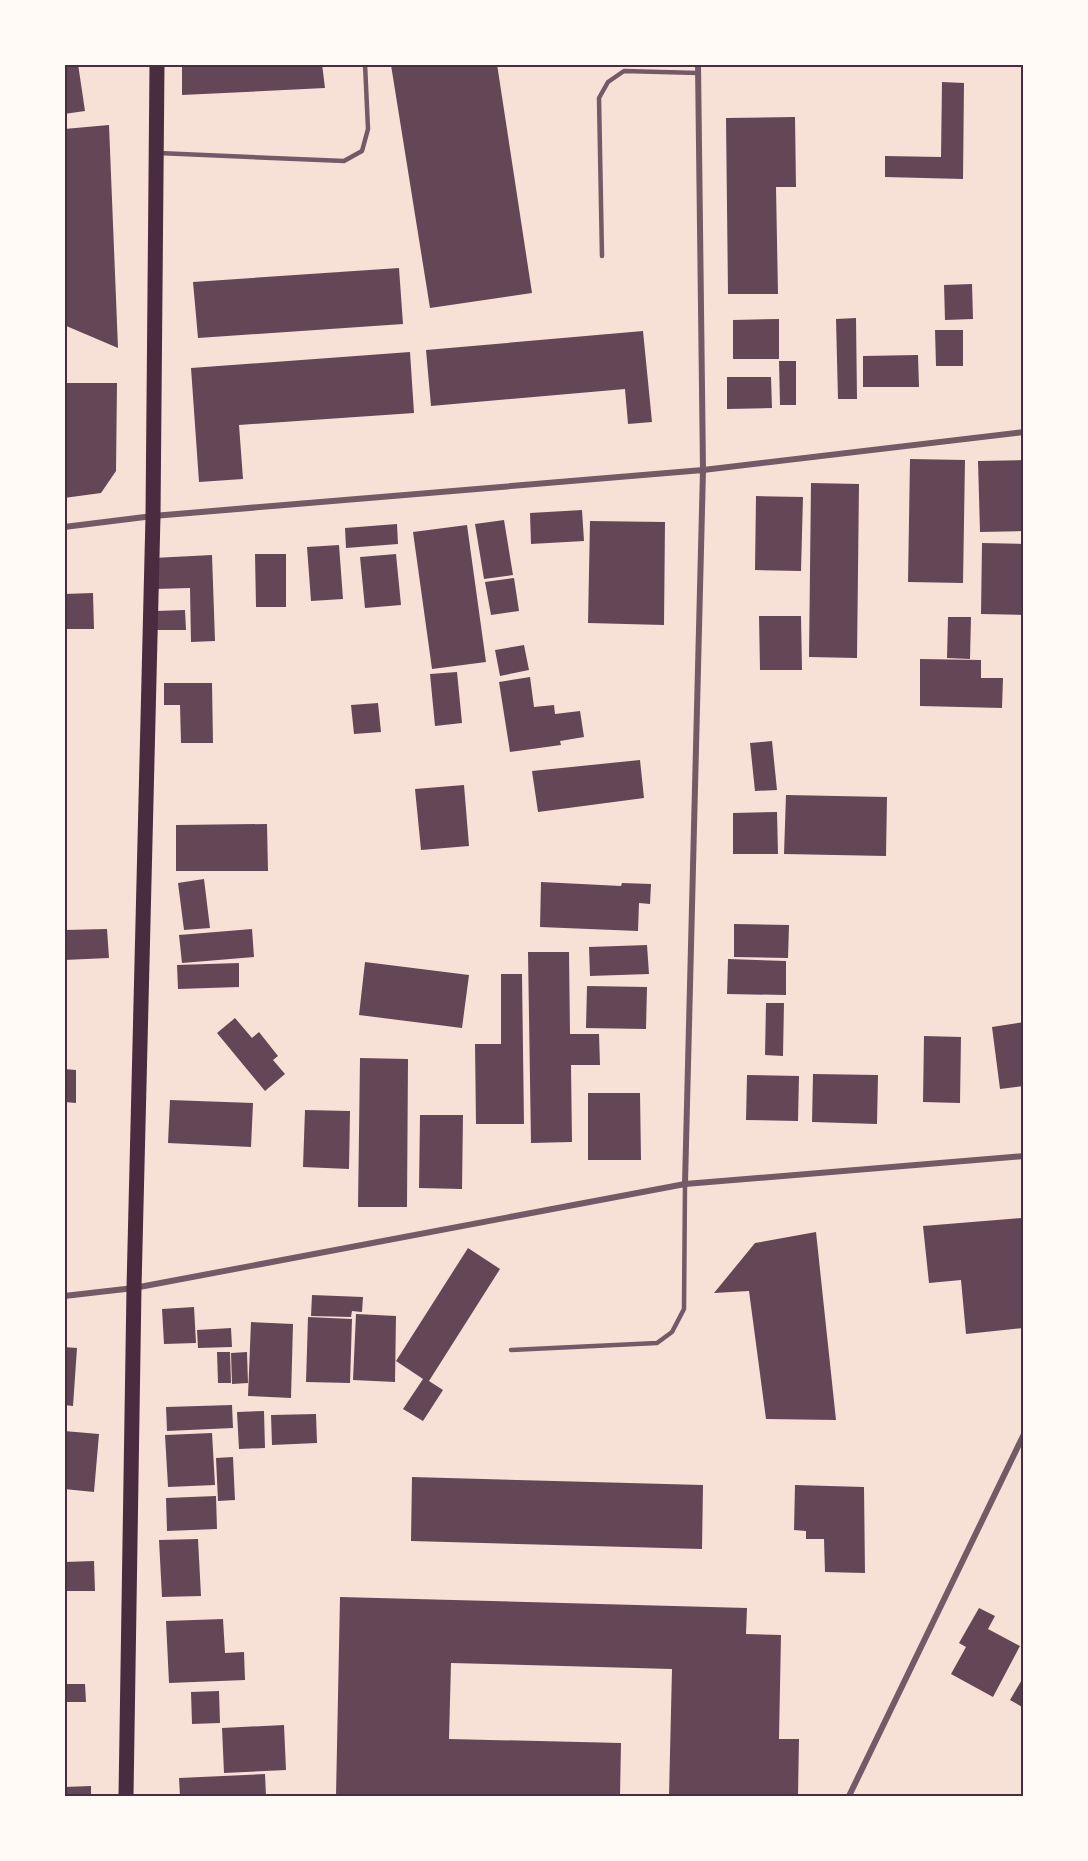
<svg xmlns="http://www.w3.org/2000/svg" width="1088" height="1861" font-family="'Noto Sans',sans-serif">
<rect width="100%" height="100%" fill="#f7e1d7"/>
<!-- building -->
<path fill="#644757" d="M 64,64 L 78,64 L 85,111 L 64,114 Z
M 182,64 L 322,64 L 325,88 L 182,95 Z
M 497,64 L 532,293 L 430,308 L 391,65 Z
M 942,82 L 964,83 L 963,179 L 885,177 L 885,156 L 941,157 Z
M 795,117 L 796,187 L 776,187 L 778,294 L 728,294 L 726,118 Z
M 109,125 L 118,348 L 64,325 L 64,129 Z
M 399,268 L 403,324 L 198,338 L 193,282 Z
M 972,284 L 973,319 L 945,320 L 944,285 Z
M 856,318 L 857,399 L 838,399 L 836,319 Z
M 779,319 L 779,359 L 733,359 L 733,320 Z
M 935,330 L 963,330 L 963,366 L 936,366 Z
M 643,331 L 652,422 L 628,424 L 625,389 L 431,406 L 426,350 Z
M 410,352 L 414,413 L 239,425 L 243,479 L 199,482 L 191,368 Z
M 918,355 L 919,387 L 863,387 L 863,356 Z
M 779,361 L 796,361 L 796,405 L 780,405 Z
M 727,377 L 771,377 L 772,408 L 727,409 Z
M 64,383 L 117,383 L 116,471 L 101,493 L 64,498 Z
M 910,459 L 965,460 L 963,583 L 908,582 Z
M 1024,460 L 1024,531 L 980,532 L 978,461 Z
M 811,483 L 859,484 L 857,658 L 809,657 Z
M 756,496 L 803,497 L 801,571 L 755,570 Z
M 582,510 L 584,541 L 531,544 L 530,513 Z
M 504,520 L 513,575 L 484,579 L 475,524 Z
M 590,521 L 665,522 L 664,625 L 588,623 Z
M 397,524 L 398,544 L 346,548 L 345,528 Z
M 467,525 L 486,662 L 432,669 L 413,532 Z
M 982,543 L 1024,544 L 1024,615 L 981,614 Z
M 339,545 L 343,599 L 311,601 L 307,547 Z
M 255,554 L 286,554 L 286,607 L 256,607 Z
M 396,554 L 401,605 L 365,608 L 360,557 Z
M 212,555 L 215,641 L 191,642 L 190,588 L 155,589 L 153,558 Z
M 514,578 L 519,611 L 491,615 L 485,582 Z
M 93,593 L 94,629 L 64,629 L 64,594 Z
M 185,610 L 186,630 L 155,630 L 155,611 Z
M 759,616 L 801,616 L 802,670 L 760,670 Z
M 948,617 L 971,617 L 970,659 L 947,658 Z
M 524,645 L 529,670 L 500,676 L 495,650 Z
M 920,659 L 981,660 L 981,678 L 1003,678 L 1002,708 L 920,706 Z
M 457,672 L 462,723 L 435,726 L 430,674 Z
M 530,677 L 534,707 L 554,705 L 555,714 L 580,711 L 584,737 L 560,741 L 561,745 L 510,752 L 499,682 Z
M 164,683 L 212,683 L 213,743 L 181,743 L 180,705 L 164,705 Z
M 378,703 L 381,732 L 354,734 L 351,705 Z
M 772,741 L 777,790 L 755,791 L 750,743 Z
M 640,760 L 644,798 L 538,812 L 532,771 Z
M 464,785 L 469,846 L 421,850 L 415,789 Z
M 786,795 L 887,797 L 886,856 L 784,854 Z
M 777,812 L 778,854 L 733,854 L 733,813 Z
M 267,824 L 268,871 L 176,871 L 176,825 Z
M 204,879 L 210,928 L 184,930 L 178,883 Z
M 541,882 L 621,886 L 622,883 L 651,884 L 650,904 L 639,903 L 638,931 L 540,927 Z
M 734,924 L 789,925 L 788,958 L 734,957 Z
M 107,929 L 109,958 L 64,960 L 64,930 Z
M 252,929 L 254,957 L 182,963 L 179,935 Z
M 647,945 L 649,974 L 590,976 L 589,947 Z
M 528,952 L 569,952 L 570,1034 L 599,1034 L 600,1065 L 571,1065 L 572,1142 L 531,1143 Z
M 728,959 L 786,961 L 786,995 L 727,994 Z
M 365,962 L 469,975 L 462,1028 L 359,1015 Z
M 239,963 L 239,987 L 178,989 L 177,965 Z
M 501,974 L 522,974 L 524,1124 L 476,1124 L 475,1044 L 501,1044 Z
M 587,986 L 647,987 L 646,1029 L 586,1028 Z
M 766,1003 L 784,1003 L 783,1056 L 765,1055 Z
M 235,1018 L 252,1038 L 259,1032 L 278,1056 L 273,1060 L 285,1074 L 265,1091 L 217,1033 Z
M 1024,1022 L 1024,1086 L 1000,1089 L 992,1027 Z
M 924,1036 L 961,1037 L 960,1103 L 923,1102 Z
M 360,1058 L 408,1059 L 407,1207 L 358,1207 Z
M 64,1069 L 76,1070 L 76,1103 L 64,1102 Z
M 813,1074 L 878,1075 L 877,1124 L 812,1122 Z
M 747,1075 L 799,1076 L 798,1121 L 746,1120 Z
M 588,1093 L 640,1093 L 641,1160 L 588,1160 Z
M 170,1100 L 253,1103 L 251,1147 L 168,1143 Z
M 305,1110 L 350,1111 L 349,1169 L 303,1167 Z
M 420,1115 L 463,1115 L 462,1189 L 419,1188 Z
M 1022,1218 L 1024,1328 L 966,1334 L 961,1280 L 929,1283 L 923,1226 Z
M 816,1232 L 836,1420 L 766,1419 L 749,1291 L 714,1293 L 755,1243 Z
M 468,1248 L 500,1269 L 429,1381 L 443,1390 L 423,1421 L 403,1409 L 423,1379 L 396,1361 Z
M 312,1295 L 363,1297 L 362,1312 L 352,1311 L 351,1317 L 311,1316 Z
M 194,1307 L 196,1343 L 164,1344 L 162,1309 Z
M 356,1314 L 396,1316 L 395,1382 L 353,1380 Z
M 308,1317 L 352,1319 L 350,1383 L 306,1382 Z
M 251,1322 L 293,1324 L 291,1398 L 248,1396 Z
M 231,1328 L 232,1347 L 198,1348 L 197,1330 Z
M 64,1347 L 77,1348 L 73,1406 L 64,1405 Z
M 217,1352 L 230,1352 L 231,1383 L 218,1383 Z
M 247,1352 L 248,1383 L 232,1384 L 231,1353 Z
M 232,1405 L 233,1428 L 167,1431 L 166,1407 Z
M 264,1411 L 265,1448 L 239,1449 L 237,1412 Z
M 316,1414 L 317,1443 L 272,1445 L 271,1415 Z
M 64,1431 L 99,1434 L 94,1492 L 64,1489 Z
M 212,1433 L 215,1485 L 168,1487 L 165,1435 Z
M 233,1457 L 235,1500 L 218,1501 L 216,1458 Z
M 412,1477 L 703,1485 L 702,1549 L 411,1541 Z
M 795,1485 L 864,1487 L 865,1573 L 825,1572 L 824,1539 L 806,1539 L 806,1531 L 794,1530 Z
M 216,1496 L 217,1529 L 167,1531 L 166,1498 Z
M 198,1539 L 201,1596 L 162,1597 L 159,1540 Z
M 94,1561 L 95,1591 L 64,1591 L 64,1562 Z
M 340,1597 L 747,1608 L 746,1634 L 781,1635 L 779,1739 L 799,1739 L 798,1796 L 669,1796 L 672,1669 L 451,1663 L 449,1739 L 621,1743 L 620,1796 L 336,1796 Z
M 979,1608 L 995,1616 L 988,1629 L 1020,1646 L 993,1697 L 951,1674 L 966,1647 L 959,1643 Z
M 223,1619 L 225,1653 L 244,1652 L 245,1680 L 169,1683 L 166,1621 Z
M 1024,1676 L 1024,1708 L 1010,1700 Z
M 64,1684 L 85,1684 L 86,1702 L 64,1702 Z
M 219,1691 L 220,1723 L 192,1724 L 191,1692 Z
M 284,1725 L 286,1770 L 224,1773 L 222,1728 Z
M 265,1774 L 266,1796 L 180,1796 L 179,1778 Z
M 91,1786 L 91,1796 L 64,1796 L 64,1787 Z"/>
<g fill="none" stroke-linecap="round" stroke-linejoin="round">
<!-- service -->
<path stroke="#755966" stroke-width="4.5" d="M 158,153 L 344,161 L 362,151 L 368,129 L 365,64
M 602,256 L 599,98 L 608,82 L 624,71 L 698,73
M 511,1350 L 657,1343 L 672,1332 L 684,1309 L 685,1184"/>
<!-- minor -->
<path stroke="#755966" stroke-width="6" d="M 64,527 L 153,516 L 703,470 L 1024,432
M 685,1184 L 703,470 L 698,64
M 64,1296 L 134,1288 L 685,1184 L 1024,1156
M 849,1796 L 1024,1434"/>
<!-- primary -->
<path stroke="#4a2c40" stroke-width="15" d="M 126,1796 L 134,1288 L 153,516 L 157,64"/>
</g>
<!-- border -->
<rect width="1088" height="1861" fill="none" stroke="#fffaf5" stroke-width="132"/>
<rect x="66" y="66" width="956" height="1729" fill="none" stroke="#4a2c40" stroke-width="2"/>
</svg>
